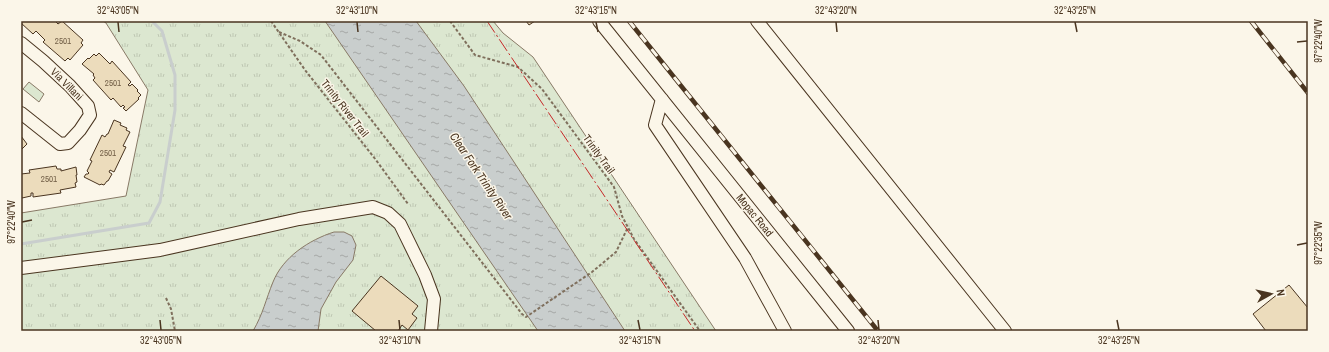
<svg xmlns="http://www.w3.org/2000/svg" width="1329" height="352" font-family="'Archivo Narrow',sans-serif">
<defs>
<pattern id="grass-tufts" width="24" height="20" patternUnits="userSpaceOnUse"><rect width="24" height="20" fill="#dce7d0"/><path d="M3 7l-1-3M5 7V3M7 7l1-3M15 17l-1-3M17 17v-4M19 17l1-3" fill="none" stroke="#bec7b2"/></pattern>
<pattern id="water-ripples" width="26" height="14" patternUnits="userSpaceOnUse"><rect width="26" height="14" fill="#c9cecd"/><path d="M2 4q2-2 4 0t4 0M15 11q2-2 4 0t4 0" fill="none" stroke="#a5a8a6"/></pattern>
</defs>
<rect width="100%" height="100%" fill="#fbf6e9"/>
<!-- grass -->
<path fill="url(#grass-tufts)" stroke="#887966" d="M 103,21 L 493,21 L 503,33 L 533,57 L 716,331 L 21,331 L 21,213 L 126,196 L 148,90 L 106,23 Z"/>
<!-- garden -->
<path fill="#dce7d0" stroke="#887966" d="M 29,82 L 44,94 L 39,102 L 23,89 Z"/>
<!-- water -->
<path fill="url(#water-ripples)" stroke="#887966" d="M 325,21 L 416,21 L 464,86 L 625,331 L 538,331 Z
M 334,232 L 344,232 L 352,236 L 356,245 L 353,260 L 336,282 L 321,309 L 318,331 L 253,331 C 263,314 266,299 273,282 C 283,257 309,240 334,232 Z"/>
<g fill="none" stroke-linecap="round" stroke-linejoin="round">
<!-- stream -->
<path stroke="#c9cecd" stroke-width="3" d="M 21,244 L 149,223 L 160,202 L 175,110 L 175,75 L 162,31 L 152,21"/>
</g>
<!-- building -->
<path fill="#ecdcbc" stroke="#4a3520" d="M 21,21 L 55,21 L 58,24 L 62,21 L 83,40 L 81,43 L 83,45 L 70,60 L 68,58 L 65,61 L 43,42 L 45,40 L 36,31 L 33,34 L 21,23 Z
M 526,21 L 535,21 L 529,25 Z
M 99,53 L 110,64 L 112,61 L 131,82 L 128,85 L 130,86 L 132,84 L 138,90 L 137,91 L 141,95 L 138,98 L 139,99 L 126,111 L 123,108 L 125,107 L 123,105 L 121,107 L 113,98 L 111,100 L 93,80 L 95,78 L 93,75 L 94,74 L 82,64 L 88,58 L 89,59 L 94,54 L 96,56 Z
M 114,120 L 121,123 L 120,125 L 127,128 L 126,130 L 130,132 L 123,146 L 126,147 L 114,172 L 110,170 L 109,172 L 112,174 L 108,181 L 107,181 L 104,185 L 101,184 L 100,185 L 84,177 L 86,174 L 88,174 L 89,173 L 87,171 L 92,161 L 90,160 L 102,135 L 105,137 L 107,134 L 108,134 Z
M 21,136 L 27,144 L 21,150 Z
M 56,166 L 57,169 L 61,169 L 61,171 L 76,167 L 77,175 L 76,175 L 77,182 L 75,183 L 76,187 L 60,190 L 61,193 L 33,197 L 33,193 L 31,193 L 31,196 L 22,198 L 21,196 L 21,174 L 30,173 L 29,170 Z
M 381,276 L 418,306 L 412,314 L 417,318 L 408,330 L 402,325 L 398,331 L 376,331 L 352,311 Z
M 1289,285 L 1308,308 L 1308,331 L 1266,331 L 1253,314 Z"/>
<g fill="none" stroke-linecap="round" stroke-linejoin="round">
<defs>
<path id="minor" d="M 599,21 L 848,331
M 757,21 L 1005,331
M 21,43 L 43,61 L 70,86 L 88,106 L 90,115 L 80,130 L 68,143 L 60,144 L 21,113
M 662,99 L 655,125 L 745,258 L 785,331
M 21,268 L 160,250 L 299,219 L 373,207 L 388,213 L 400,224 L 425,275 L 434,299 L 431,331"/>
</defs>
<!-- minor casing -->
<use href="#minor" stroke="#4a3520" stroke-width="14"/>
<!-- path -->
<path stroke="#7f6f5c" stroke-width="2" stroke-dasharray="3 2" stroke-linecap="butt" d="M 271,21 L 305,70 L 376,160 L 408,204
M 450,21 L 475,55 L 518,67 L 542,89 L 614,187 L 622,216 L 634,239 L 700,331
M 279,32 L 300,41 L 321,55 L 522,314 L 526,317 L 592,272 L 616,252 L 628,227
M 166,298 L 171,309 L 175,331"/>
<!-- minor -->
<use href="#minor" stroke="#fbf6e9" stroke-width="12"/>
<defs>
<path id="rail" d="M 629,21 L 878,331
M 1251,21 L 1308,93"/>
</defs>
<!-- rail casing -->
<use href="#rail" stroke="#4a3520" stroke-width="4.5"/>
<!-- rail -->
<use href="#rail" stroke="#fbf6e9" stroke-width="3" stroke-dasharray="9" stroke-linecap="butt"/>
<!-- power -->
<path stroke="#c62828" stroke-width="1" stroke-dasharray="14 3 2 3" stroke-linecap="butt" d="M 487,21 L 695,331"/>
</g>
<!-- ticks -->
<path fill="none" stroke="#4a3520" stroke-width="1.5" d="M 118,22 L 119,32M 357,22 L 358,32M 596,22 L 598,32M 836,22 L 837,32M 1075,22 L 1077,32M 1297,42 L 1307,41M 22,222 L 32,220M 1297,245 L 1307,243M 160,320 L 161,330M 399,320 L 400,330M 638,320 L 640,330M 878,320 L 879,330M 1117,320 L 1119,330"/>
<g text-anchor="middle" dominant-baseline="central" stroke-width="3" stroke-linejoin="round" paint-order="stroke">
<!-- number labels -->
<g font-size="9" fill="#725f47">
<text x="63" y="41">2501</text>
<text x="113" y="83">2501</text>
<text x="108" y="153">2501</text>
<text x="49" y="179">2501</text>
</g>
<!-- street labels -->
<g font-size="11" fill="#4a3520" stroke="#fbf6e9">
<text transform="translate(67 84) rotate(45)">Via Villani</text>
<text transform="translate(345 108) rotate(52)">Trinity River Trail</text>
<text transform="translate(599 154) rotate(54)">Trinity Trail</text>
<text transform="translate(755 215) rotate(51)">Mopac Road</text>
</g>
<!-- water labels -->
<g font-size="12" font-style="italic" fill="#4a3520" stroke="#fbf6e9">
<text transform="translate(481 176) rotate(56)">Clear Fork Trinity River</text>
</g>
</g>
<!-- border -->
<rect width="1329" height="352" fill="none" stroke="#fbf6e9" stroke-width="44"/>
<!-- north arrow -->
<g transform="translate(1271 294) rotate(82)" stroke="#fbf6e9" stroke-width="3" paint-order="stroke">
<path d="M0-3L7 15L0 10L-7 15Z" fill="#4a3520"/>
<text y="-6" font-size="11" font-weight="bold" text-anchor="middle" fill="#4a3520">N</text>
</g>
<rect x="22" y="22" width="1285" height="308" fill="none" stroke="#4a3520" stroke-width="1.5"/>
<g font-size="10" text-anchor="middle" fill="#4a3520">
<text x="118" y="14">32°43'05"N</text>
<text x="357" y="14">32°43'10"N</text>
<text x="596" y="14">32°43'15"N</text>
<text x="836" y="14">32°43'20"N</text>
<text x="1075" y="14">32°43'25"N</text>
<text transform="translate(1318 41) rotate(-90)" y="4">97°22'40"W</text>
<text transform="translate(11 222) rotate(-90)" y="4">97°22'40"W</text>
<text transform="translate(1318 243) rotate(-90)" y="4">97°22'35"W</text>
<text x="161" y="344">32°43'05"N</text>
<text x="400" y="344">32°43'10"N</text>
<text x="640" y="344">32°43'15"N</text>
<text x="879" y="344">32°43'20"N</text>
<text x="1119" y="344">32°43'25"N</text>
</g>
</svg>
